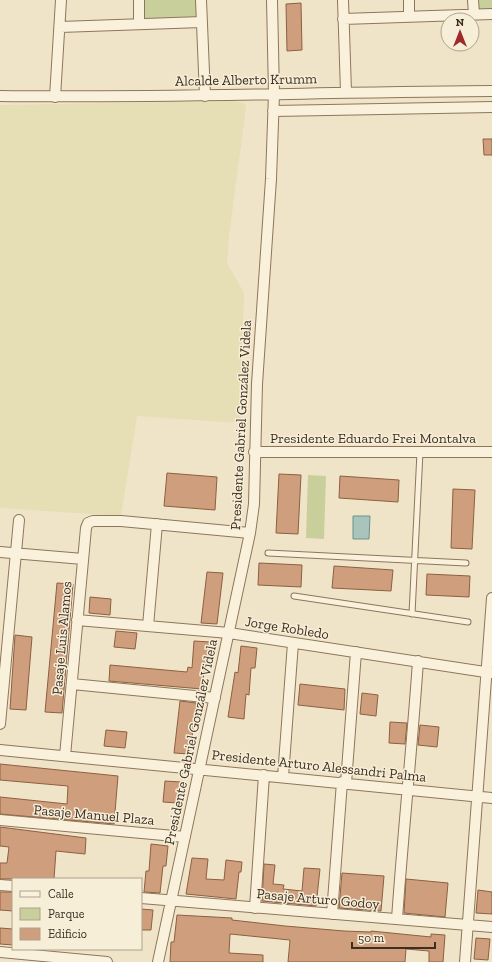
<svg xmlns="http://www.w3.org/2000/svg" width="492" height="962" font-family="'Zilla Slab',serif">
<rect width="100%" height="100%" fill="#f0e4c8"/>
<!-- farmland -->
<path fill="#e6deb5" d="M 235,101 L 245,104 L 246,108 L 229,236 L 227,263 L 244,293 L 240,423 L 137,416 L 121,516 L 0,508 L 0,105 Z"/>
<!-- green -->
<path fill="#c9cf9b" d="M 141,0 L 198,0 L 199,16 L 196,18 L 145,20 L 142,16 Z
M 478,0 L 492,0 L 492,9 L 478,10 Z
M 308,475 L 326,476 L 324,539 L 306,538 Z"/>
<!-- water -->
<path fill="#a9c4bc" stroke="#6f938a" d="M 353,516 L 370,516 L 369,539 L 353,539 Z"/>
<!-- building -->
<path fill="#cf9f7d" stroke="#8d5f41" d="M 301,3 L 302,50 L 287,51 L 286,4 Z
M 483,139 L 492,139 L 492,155 L 484,155 Z
M 167,473 L 217,477 L 215,510 L 164,506 Z
M 279,474 L 301,475 L 298,534 L 276,533 Z
M 340,476 L 399,480 L 398,502 L 339,498 Z
M 453,489 L 475,490 L 472,549 L 451,548 Z
M 259,563 L 302,565 L 301,587 L 258,585 Z
M 334,566 L 393,570 L 391,591 L 332,588 Z
M 207,572 L 223,573 L 217,624 L 201,623 Z
M 427,574 L 470,576 L 469,597 L 426,595 Z
M 57,583 L 73,584 L 62,713 L 45,712 Z
M 90,597 L 111,599 L 110,615 L 89,613 Z
M 116,631 L 137,633 L 135,649 L 114,647 Z
M 15,635 L 32,637 L 26,710 L 10,709 Z
M 194,641 L 210,642 L 208,663 L 205,663 L 202,689 L 109,681 L 110,665 L 187,672 L 188,667 L 192,668 Z
M 241,646 L 257,648 L 255,668 L 251,668 L 249,695 L 246,694 L 244,719 L 228,717 L 235,672 L 238,673 Z
M 300,684 L 345,689 L 344,710 L 298,705 Z
M 362,693 L 378,695 L 376,716 L 360,714 Z
M 180,701 L 196,703 L 190,754 L 174,753 Z
M 390,722 L 407,723 L 405,744 L 389,743 Z
M 420,725 L 439,727 L 437,747 L 418,745 Z
M 106,730 L 127,732 L 125,748 L 104,746 Z
M 0,764 L 118,776 L 114,824 L 0,814 L 0,797 L 67,804 L 68,786 L 0,780 Z
M 165,781 L 181,782 L 179,803 L 163,802 Z
M 0,827 L 86,838 L 85,854 L 56,851 L 54,879 L 0,879 L 0,863 L 7,863 L 9,847 L 0,846 Z
M 151,844 L 168,846 L 166,866 L 163,866 L 160,893 L 144,892 L 146,871 L 149,871 Z
M 192,858 L 208,859 L 206,879 L 224,880 L 226,860 L 242,862 L 241,872 L 239,872 L 236,899 L 186,894 Z
M 264,864 L 275,865 L 273,884 L 284,885 L 283,889 L 302,891 L 304,868 L 320,869 L 316,906 L 262,901 Z
M 342,873 L 384,876 L 381,911 L 339,908 Z
M 406,879 L 448,883 L 445,917 L 404,913 Z
M 478,890 L 492,892 L 492,914 L 476,913 Z
M 0,892 L 13,892 L 13,911 L 0,910 Z
M 141,909 L 153,910 L 151,930 L 141,930 Z
M 177,915 L 232,918 L 232,920 L 285,926 L 344,931 L 371,932 L 371,931 L 431,937 L 431,934 L 445,935 L 443,962 L 429,962 L 429,951 L 406,949 L 405,962 L 288,962 L 290,940 L 230,934 L 229,953 L 263,955 L 263,962 L 170,962 L 171,942 L 174,942 Z
M 0,928 L 13,929 L 13,945 L 0,944 Z
M 476,938 L 490,939 L 488,960 L 474,959 Z"/>
<g fill="none" stroke-linecap="round" stroke-linejoin="round">
<defs>
<path id="service" d="M 268,553 L 466,563
M 294,596 L 468,622
M 412,614 L 420,452"/>
<path id="minor" d="M 139,0 L 139,24
M 201,0 L 205,96
M 343,0 L 346,92
M 409,0 L 409,17
M 473,0 L 474,14
M 343,19 L 492,14
M 60,27 L 202,22
M 0,96 C 164,98 328,92 492,91
M 55,97 L 61,0
M 273,111 L 492,107
M 254,452 L 492,452
M 0,552 L 83,559
M 77,620 L 229,633 L 492,673
M 148,626 L 157,524
M 72,684 L 215,698
M 0,724 L 19,520
M 0,750 L 492,798
M 65,756 L 86,528 L 88,523 L 93,521 L 121,521 L 250,533
M 283,777 L 293,643
M 346,783 L 356,652
M 0,820 L 185,837
M 0,885 L 13,886
M 141,898 L 492,927
M 255,908 L 264,775
M 332,914 L 342,782
M 397,919 C 403,833 412,748 418,661
M 0,952 L 107,962
M 158,962 L 250,533 L 254,504 L 257,384 L 271,179 L 274,94 L 272,0
M 465,962 L 492,598"/>
</defs>
<!-- service casing -->
<use href="#service" stroke="#8d765c" stroke-width="7"/>
<!-- minor casing -->
<use href="#minor" stroke="#8d765c" stroke-width="12"/>
<!-- service -->
<use href="#service" stroke="#faf1dc" stroke-width="5"/>
<!-- minor -->
<use href="#minor" stroke="#faf1dc" stroke-width="10"/>
</g>
<g text-anchor="middle" dominant-baseline="central" stroke-width="3" stroke-linejoin="round" paint-order="stroke">
<!-- street labels -->
<g font-size="14" fill="#3d2e20" stroke="#f7eed8">
<text transform="translate(246 80) rotate(-1)">Alcalde Alberto Krumm</text>
<text transform="translate(241 425) rotate(-87)">Presidente Gabriel González Videla</text>
<text x="373" y="438">Presidente Eduardo Frei Montalva</text>
<text transform="translate(287 628) rotate(9)">Jorge Robledo</text>
<text transform="translate(62 638) rotate(-85)">Pasaje Luis Alamos</text>
<text transform="translate(191 742) rotate(-78)">Presidente Gabriel González Videla</text>
<text transform="translate(319 766) rotate(6)">Presidente Arturo Alessandri Palma</text>
<text transform="translate(94 815) rotate(5)">Pasaje Manuel Plaza</text>
<text transform="translate(318 899) rotate(5)">Pasaje Arturo Godoy</text>
</g>
</g>
<!-- legend -->
<rect x="12" y="878" width="130" height="72" fill="#f7eed8" stroke="#ada18e"/>
<rect x="20" y="891" width="20" height="6" fill="#faf1dc" stroke="#ada18e"/>
<text x="48" y="898" font-size="12" fill="#3d2e20">Calle</text>
<rect x="20" y="908" width="20" height="12" fill="#c9cf9b" stroke="#ada18e"/>
<text x="48" y="918" font-size="12" fill="#3d2e20">Parque</text>
<rect x="20" y="928" width="20" height="12" fill="#cf9f7d" stroke="#ada18e"/>
<text x="48" y="938" font-size="12" fill="#3d2e20">Edificio</text>
<!-- north arrow -->
<g transform="translate(460 32)"><circle r="19" fill="#f7eed8" stroke="#ada18e"/>
<path d="M0-3L7 15L0 10L-7 15Z" fill="#9e2a2b"/>
<text y="-6" font-size="11" font-weight="bold" text-anchor="middle" fill="#3d2e20">N</text>
</g>
<!-- scale -->
<path d="M352 942v6h83v-6" fill="none" stroke="#3d2e20" stroke-width="2"/>
<text x="358" y="942" font-size="12" fill="#3d2e20" stroke="#f7eed8" stroke-width="3" paint-order="stroke">50 m</text>
</svg>
